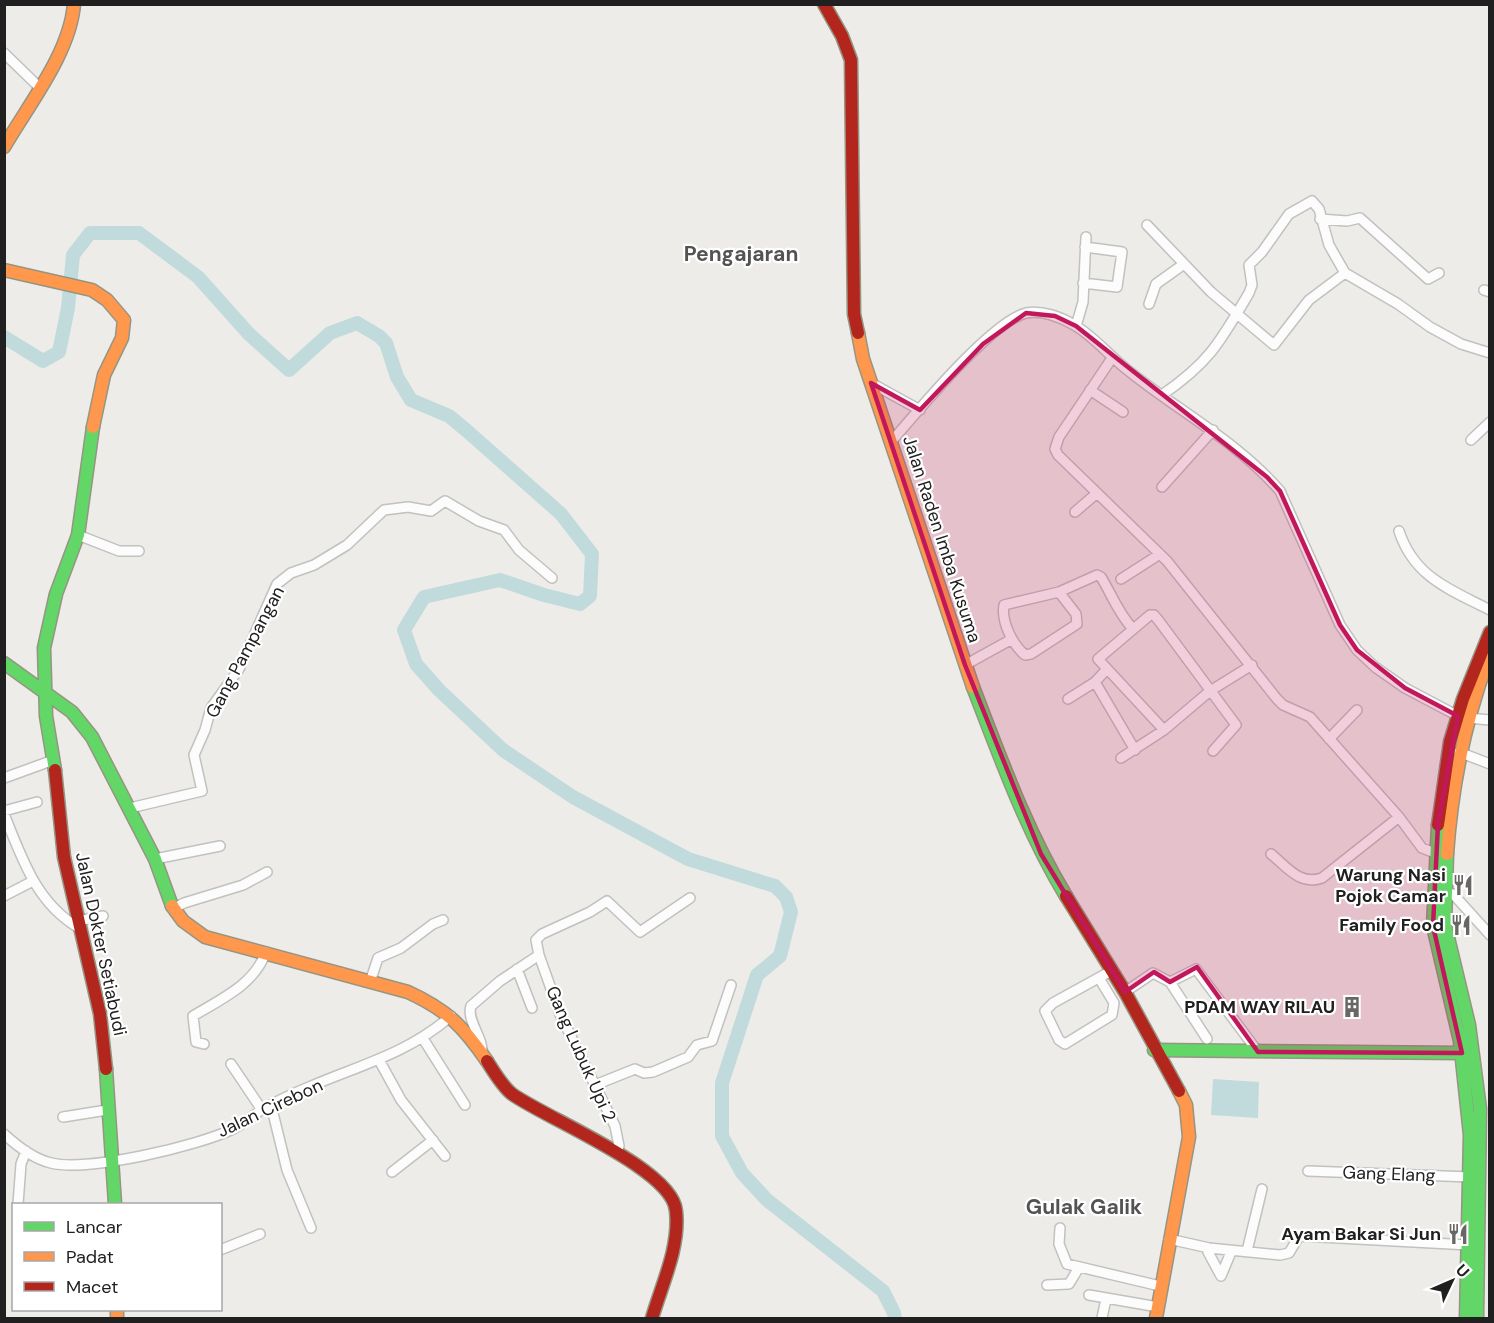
<svg xmlns="http://www.w3.org/2000/svg" width="1494" height="1323" font-family="'DM Sans',sans-serif">
<rect width="100%" height="100%" fill="#eeece9"/>
<!-- water -->
<path fill="#c1dbdc" d="M 1213,1079 L 1259,1082 L 1258,1118 L 1211,1115 Z"/>
<g fill="none" stroke-linecap="round" stroke-linejoin="round">
<!-- river -->
<path stroke="#c1dbdc" stroke-width="14" d="M 4,337 L 43,361 L 59,352 L 68,308 L 73,255 L 90,233 L 139,233 L 198,277 L 249,334 L 289,370 L 330,333 L 357,323 L 379,336 L 386,343 L 397,377 L 411,400 L 449,416 L 466,430 L 561,514 L 592,554 L 590,596 L 580,604 L 544,595 L 500,580 L 424,597 L 404,630 L 416,664 L 439,690 L 503,750 L 573,797 L 688,859 L 775,886 L 786,897 L 791,912 L 780,956 L 757,975 L 722,1083 L 722,1136 L 742,1173 L 767,1200 L 883,1291 L 894,1313 L 895,1318"/>
<defs>
<path id="street" d="M 4,53 L 39,87
M 1320,219 L 1347,221 L 1360,218 L 1428,279 L 1439,273
M 1147,225 L 1211,292 L 1274,345 L 1309,300 L 1345,273
M 1083,283 L 1117,287 L 1122,252 L 1085,247
M 1484,290 L 1490,292
M 1149,304 L 1156,284 L 1184,264
M 1076,326 L 1083,302 L 1086,237
M 1112,358 L 1059,437 L 1055,449 L 1058,455 L 1167,561 L 1277,699 L 1283,705 L 1310,717 L 1399,817 L 1422,848 L 1435,853
M 871,383 L 920,410
M 1090,390 L 1123,412
M 1162,395 C 1210,362 1220,342 1249,293 L 1252,285 L 1249,265 L 1262,252 L 1289,214 L 1312,201 L 1319,209 L 1329,245 L 1345,273 L 1398,304 L 1430,327 L 1461,344 L 1490,353
M 1471,440 L 1490,422
M 891,442 C 917,412 991,322 1026,313 C 1042,310 1061,317 1074,325 C 1094,336 1111,358 1130,372 C 1180,412 1238,442 1280,491 L 1340,625 L 1357,650 L 1375,667 L 1405,688 L 1458,716
M 1162,487 L 1213,430
M 1075,512 L 1097,493
M 1399,531 C 1414,577 1449,589 1490,610
M 78,535 L 119,551 L 139,551
M 1121,579 L 1160,554
M 1059,592 L 1076,614 L 1077,624 L 1031,654 L 1025,655 C 1012,644 1001,621 1004,605 L 1059,592 L 1097,575 L 1101,577 C 1112,595 1118,613 1133,629
M 965,665 L 1012,639
M 1107,669 L 1095,682 L 1135,750
M 1068,699 L 1095,682
M 1468,718 L 1490,720
M 1329,739 L 1357,710
M 1213,751 L 1236,725 L 1159,621 L 1154,615 L 1150,615 L 1098,659 L 1164,730 L 1210,691 L 1252,665
M 1459,752 L 1490,764
M 1121,758 L 1164,730
M 4,778 L 48,762
M 130,808 L 202,791 L 194,755 L 205,730 L 211,708 L 239,669 L 277,584 L 291,573 L 314,565 L 347,545 L 384,510 L 408,507 L 431,511 L 445,501 L 479,521 L 504,530 L 519,550 L 552,578
M 4,811 L 37,802
M 4,814 C 22,858 36,903 79,928
M 1271,854 C 1287,867 1300,886 1322,878 L 1399,817
M 155,859 L 220,846
M 1445,892 L 1453,894 L 1490,935
M 4,896 L 33,881
M 173,909 L 184,903 L 243,885 L 267,872
M 78,921 L 103,916
M 539,955 L 560,1014 L 615,1126 L 619,1146 L 617,1154
M 517,969 L 532,1008
M 1099,978 L 1114,1003 L 1112,1015 L 1065,1044 L 1059,1040 L 1045,1011 L 1053,1003 L 1111,971
M 370,982 L 378,958 L 401,948 L 433,924 L 443,920
M 1170,982 L 1207,1039
M 1125,992 L 1153,973 L 1170,982 L 1196,969 L 1258,1052
M 422,1037 L 465,1105
M 204,1044 L 196,1042 L 193,1016 C 221,999 254,985 266,952
M 482,1054 C 484,1038 466,1020 471,1006 L 500,981 L 539,955 L 536,940 L 542,934 L 590,912 L 607,901 L 640,932 L 690,898
M 379,1060 L 401,1100 L 445,1156
M 231,1064 L 262,1110
M 595,1085 L 635,1069 L 644,1073 L 653,1072 L 688,1057 L 697,1045 L 712,1041 L 731,985
M 271,1105 L 287,1170 L 311,1228
M 63,1117 L 107,1110
M 4,1134 C 17,1146 34,1159 51,1163 C 88,1172 198,1146 233,1129 C 243,1124 251,1117 260,1111 C 275,1102 292,1094 309,1087 C 360,1065 407,1054 451,1016
M 1308,1171 L 1471,1177
M 392,1172 L 433,1140
M 18,1204 L 21,1164 L 26,1151
M 1060,1228 L 1059,1244 L 1067,1264 L 1160,1286
M 1169,1239 L 1209,1248
M 220,1250 L 260,1234
M 1247,1251 L 1262,1189
M 1231,1252 L 1221,1276 L 1208,1252 L 1209,1248 L 1280,1255 L 1289,1253 L 1298,1238 L 1302,1236 L 1469,1245
M 1047,1285 L 1069,1284 L 1078,1269
M 1089,1295 L 1158,1307
M 1102,1318 L 1106,1299"/>
<path id="fast" d="M 4,663 L 72,712 L 92,737 L 155,859 L 172,906
M 973,687 C 1001,759 1026,830 1066,896
M 55,770 L 46,716 L 44,648 L 56,594 L 78,535 L 93,427
M 1438,825 L 1433,926 L 1460,1041 L 1470,1135 L 1466,1318
M 1447,854 L 1445,925 L 1469,1025 L 1480,1109 L 1477,1318
M 1154,1050 L 1462,1053
M 106,1069 L 115,1204"/>
<path id="slow" d="M 4,147 C 29,104 70,53 74,4
M 4,270 L 92,290 L 107,300 L 124,320 L 122,338 L 104,375 L 93,427
M 858,333 L 863,359 L 973,687
M 1447,854 C 1452,784 1465,719 1490,654
M 172,906 L 183,921 L 205,937 L 408,992 C 447,1010 463,1026 487,1061
M 117,1310 L 117,1318
M 1156,1318 L 1189,1137 L 1186,1105 L 1179,1091"/>
<path id="jam" d="M 824,4 L 842,36 L 851,60 L 854,314 L 858,333
M 55,770 L 64,857 L 100,1014 L 106,1069
M 1438,825 L 1450,742 L 1463,699 L 1490,632
M 1066,896 L 1125,992 L 1179,1091
M 487,1061 C 494,1072 502,1086 512,1094 C 547,1119 673,1169 676,1211 C 680,1247 662,1284 652,1318"/>
</defs>
<!-- street casing -->
<use href="#street" stroke="#c1c1bf" stroke-width="12"/>
<!-- fast casing -->
<use href="#fast" stroke="#969583" stroke-width="15"/>
<!-- slow casing -->
<use href="#slow" stroke="#969583" stroke-width="15"/>
<!-- jam casing -->
<use href="#jam" stroke="#969583" stroke-width="15"/>
<!-- street -->
<use href="#street" stroke="#fcfcfc" stroke-width="9"/>
<!-- fast -->
<use href="#fast" stroke="#63d668" stroke-width="12"/>
<!-- slow -->
<use href="#slow" stroke="#ff974d" stroke-width="12"/>
<!-- jam -->
<use href="#jam" stroke="#b3261e" stroke-width="12"/>
</g>
<!-- marked area -->
<path fill="#c2185b" fill-opacity="0.2" stroke="#c2185b" stroke-width="4.5" stroke-linejoin="round" d="M 1026,313 L 1055,316 L 1076,326 L 1267,477 L 1280,491 L 1340,625 L 1357,650 L 1405,688 L 1458,716 L 1438,824 L 1433,926 L 1462,1053 L 1258,1052 L 1197,967 L 1170,982 L 1154,972 L 1125,992 L 1041,854 L 965,665 L 871,383 L 920,410 L 983,344 Z"/>
<!-- icons -->
<defs>
<symbol id="restaurant-bare" viewBox="-9 -9 18 18"><path d="M-5-6h1v4h1v-4h1v4h1v-4h1v5L-1.5 .5V6h-2V.5L-5-1ZM5-6V6H3V1.5H1.5Q1.5-4 5-6Z" fill="#686766" stroke="#fff" stroke-width="2.5" paint-order="stroke"/></symbol>
<symbol id="building-bare" viewBox="-9 -9 18 18"><path d="M-4-6H4V6H1V3H-1V6H-4ZM-2.5-4.3h1.7v1.8h-1.7ZM.8-4.3h1.7v1.8H.8ZM-2.5-1h1.7V.8h-1.7ZM.8-1h1.7V.8H.8Z" fill="#686766" stroke="#fff" stroke-width="2.5" paint-order="stroke"/></symbol>
</defs>
<g fill-rule="evenodd">
<use href="#restaurant-bare" x="1448" y="870" width="30" height="30"/>
<use href="#restaurant-bare" x="1446" y="910" width="30" height="30"/>
<use href="#building-bare" x="1337" y="992" width="30" height="30"/>
<use href="#restaurant-bare" x="1443" y="1219" width="30" height="30"/>
</g>
<g text-anchor="middle" dominant-baseline="central" stroke-width="4.5" stroke-linejoin="round" paint-order="stroke">
<!-- street labels -->
<g font-size="18" fill="#202020" stroke="#fff">
<text transform="translate(942 539) rotate(72)">Jalan Raden Imba Kusuma</text>
<text transform="translate(245 652) rotate(-62)">Gang Pampangan</text>
<text transform="translate(101 944) rotate(78)">Jalan Dokter Setiabudi</text>
<text transform="translate(581 1054) rotate(66)">Gang Lubuk Upi 2</text>
<text transform="translate(270 1108) rotate(-25)">Jalan Cirebon</text>
<text transform="translate(1389 1174) rotate(2)">Gang Elang</text>
</g>
<!-- poi labels -->
<g font-size="18" font-weight="bold" fill="#202020" stroke="#fff" text-anchor="end">
<text x="1446" y="875">Warung Nasi<tspan x="1446" dy="21">Pojok Camar</tspan></text>
<text x="1444" y="925">Family Food</text>
<text x="1335" y="1007">PDAM WAY RILAU</text>
<text x="1441" y="1234">Ayam Bakar Si Jun</text>
</g>
<!-- quarter labels -->
<g font-size="21" font-weight="bold" fill="#535353" stroke="#fff">
<text x="741" y="254">Pengajaran</text>
<text x="1084" y="1207">Gulak Galik</text>
</g>
</g>
<!-- border -->
<rect width="1494" height="1323" fill="none" stroke="#202020" stroke-width="12"/>
<!-- legend -->
<rect x="12" y="1203" width="210" height="108" fill="#ffffff" stroke="#a6a6a6" stroke-width="1.5"/>
<rect x="24" y="1222" width="30" height="9" fill="#63d668" stroke="#a6a6a6" stroke-width="1.5"/>
<text x="66" y="1233" font-size="18" fill="#202020">Lancar</text>
<rect x="24" y="1252" width="30" height="9" fill="#ff974d" stroke="#a6a6a6" stroke-width="1.5"/>
<text x="66" y="1263" font-size="18" fill="#202020">Padat</text>
<rect x="24" y="1282" width="30" height="9" fill="#b3261e" stroke="#a6a6a6" stroke-width="1.5"/>
<text x="66" y="1293" font-size="18" fill="#202020">Macet</text>
<!-- north arrow -->
<g transform="translate(1452 1281) rotate(46)" stroke="#ffffff" stroke-width="4.5" paint-order="stroke">
<path d="M0-4.5L10 22L0 15L-10 22Z" fill="#202020"/>
<text y="-9" font-size="16" font-weight="bold" text-anchor="middle" fill="#202020">U</text>
</g>
</svg>
